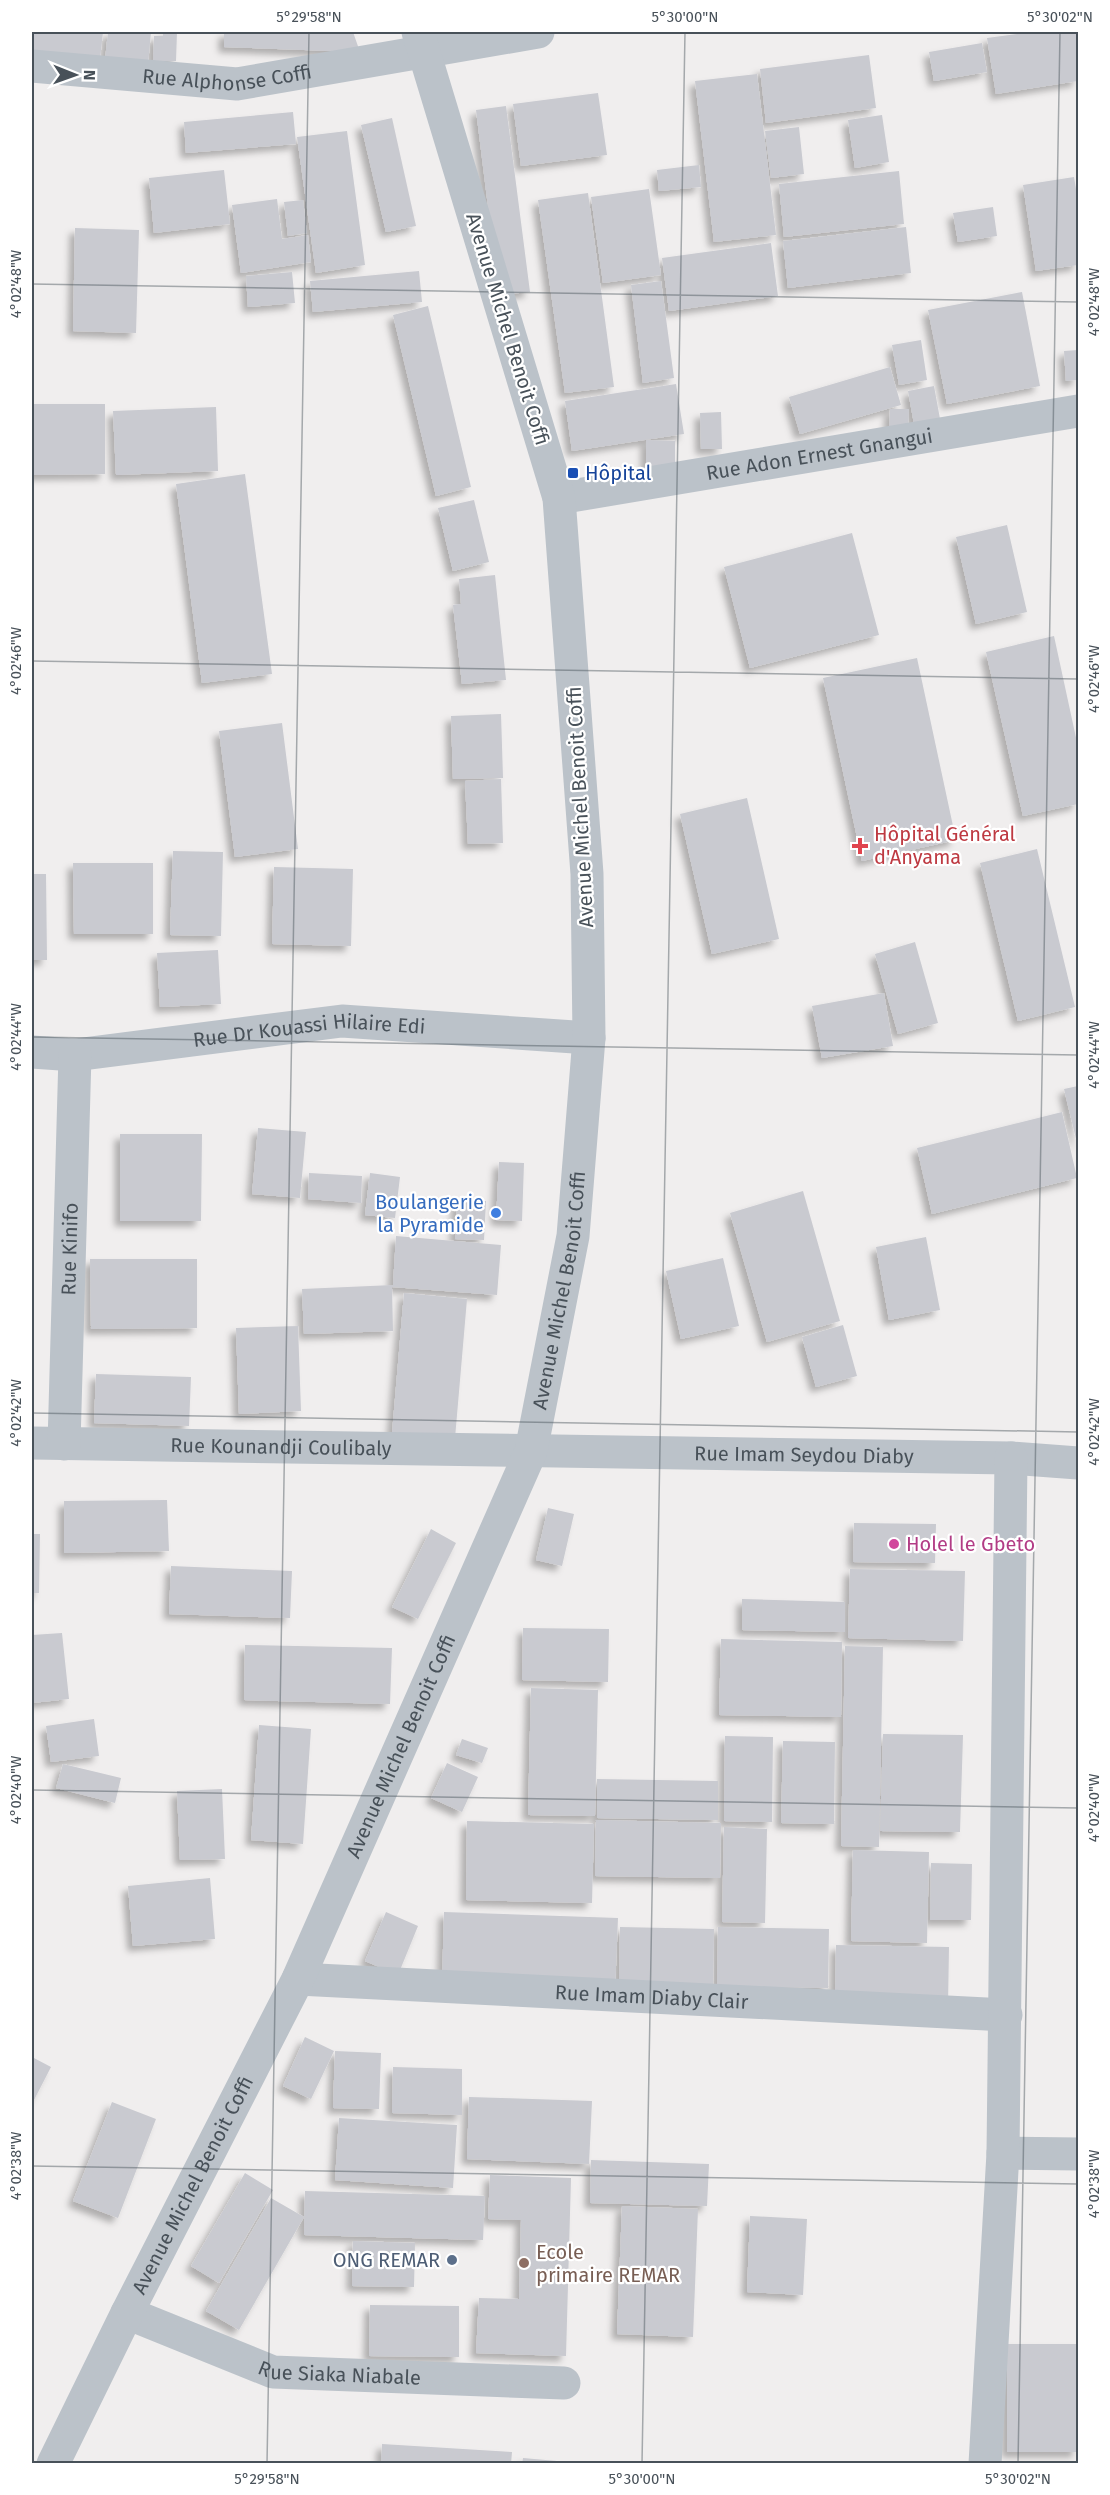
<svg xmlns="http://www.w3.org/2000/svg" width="1110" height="2495" font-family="'Fira Sans',sans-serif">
<defs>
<filter id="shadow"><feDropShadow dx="-5.5" dy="5.5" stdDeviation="3" flood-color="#0004"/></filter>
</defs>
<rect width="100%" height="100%" fill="#f0eeee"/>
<!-- building -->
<path fill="#c9cad0" filter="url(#shadow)" d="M 32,32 L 103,32 L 100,59 L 32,53 Z
M 108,32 L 151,32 L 148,64 L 105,60 Z
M 163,32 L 177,32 L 176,61 L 153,61 L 154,36 L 163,36 Z
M 224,32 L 353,32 L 360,52 L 224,47 Z
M 1032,32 L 1078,32 L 1078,81 L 996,94 L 987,38 Z
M 982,43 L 987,72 L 934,81 L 929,52 Z
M 869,55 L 876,108 L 766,123 L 760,69 Z
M 757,74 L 776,235 L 714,242 L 695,81 Z
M 598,93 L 607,155 L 521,166 L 513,104 Z
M 506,106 L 530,292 L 499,295 L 476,110 Z
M 293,112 L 296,144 L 186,153 L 184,122 Z
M 882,115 L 889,162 L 855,168 L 848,120 Z
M 392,118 L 416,226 L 386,232 L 361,125 Z
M 799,127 L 804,174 L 771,178 L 765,131 Z
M 347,131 L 365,265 L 316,273 L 297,137 Z
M 699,165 L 701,187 L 659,191 L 657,170 Z
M 224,170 L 230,224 L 154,233 L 149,178 Z
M 899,171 L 904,224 L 784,237 L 779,184 Z
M 1074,177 L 1076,189 L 1078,189 L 1078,265 L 1036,271 L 1023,185 Z
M 649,189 L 661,275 L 603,283 L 591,197 Z
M 588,193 L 614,387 L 565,393 L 538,200 Z
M 277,199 L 282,239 L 308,235 L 311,262 L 241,273 L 232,205 Z
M 303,200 L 307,233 L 288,236 L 284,202 Z
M 993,207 L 997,236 L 958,242 L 953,213 Z
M 906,227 L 911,273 L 788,288 L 783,241 Z
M 75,228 L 139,230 L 136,333 L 73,331 Z
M 771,243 L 778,296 L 669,311 L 662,258 Z
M 419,271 L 422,302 L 313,312 L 310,281 Z
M 292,272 L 295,303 L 248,307 L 246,276 Z
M 661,281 L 674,378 L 643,383 L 631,285 Z
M 1022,292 L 1040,386 L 947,404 L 928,310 Z
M 428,306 L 471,487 L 436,496 L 393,315 Z
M 921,340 L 927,380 L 899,385 L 892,345 Z
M 1078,350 L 1078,380 L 1066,381 L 1064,351 Z
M 890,367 L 901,405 L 800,434 L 789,397 Z
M 676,384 L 684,434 L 572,451 L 565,401 Z
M 934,386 L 940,419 L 914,424 L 908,391 Z
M 32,404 L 105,404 L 105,474 L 32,475 Z
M 216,407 L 218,471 L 116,475 L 113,411 Z
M 890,409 L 909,409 L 908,433 L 889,433 Z
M 721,412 L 722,449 L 701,449 L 700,413 Z
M 646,440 L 675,441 L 675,473 L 646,472 Z
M 245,474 L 272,674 L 202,683 L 176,484 Z
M 474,500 L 489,562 L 453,571 L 438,508 Z
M 1007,525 L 1027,612 L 976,624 L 956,537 Z
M 852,533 L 879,635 L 750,668 L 724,567 Z
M 495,575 L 506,680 L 462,684 L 453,605 L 461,604 L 459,579 Z
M 1054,636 L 1078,747 L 1078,804 L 1023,816 L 986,652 Z
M 917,658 L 956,840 L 862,861 L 823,678 Z
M 501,714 L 503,778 L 453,779 L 451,716 Z
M 282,723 L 298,849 L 235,857 L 219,731 Z
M 501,779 L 503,843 L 468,844 L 465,781 Z
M 747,798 L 779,939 L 712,954 L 680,814 Z
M 1037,849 L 1075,1007 L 1018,1021 L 980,863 Z
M 173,851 L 223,852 L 221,936 L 170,935 Z
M 73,863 L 153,863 L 153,934 L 74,934 Z
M 274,867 L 353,869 L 351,946 L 272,944 Z
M 32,874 L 46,874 L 47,960 L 32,960 Z
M 915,942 L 938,1023 L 898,1034 L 875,954 Z
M 218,950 L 221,1004 L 160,1007 L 157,953 Z
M 884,993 L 893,1046 L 822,1058 L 812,1006 Z
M 1078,1086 L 1078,1147 L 1064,1089 Z
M 1062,1112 L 1077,1178 L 932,1214 L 917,1148 Z
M 258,1128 L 306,1132 L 300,1198 L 252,1194 Z
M 120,1134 L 202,1134 L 201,1221 L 120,1221 Z
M 499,1162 L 524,1163 L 522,1221 L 496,1220 Z
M 309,1173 L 362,1176 L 361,1203 L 308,1199 Z
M 370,1173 L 400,1177 L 395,1218 L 365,1215 Z
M 803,1191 L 840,1321 L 767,1342 L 730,1213 Z
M 457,1200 L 486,1201 L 484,1240 L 455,1239 Z
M 396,1236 L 501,1245 L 497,1295 L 392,1287 L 393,1331 L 304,1334 L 302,1289 L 393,1285 Z
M 926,1237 L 940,1310 L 889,1320 L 876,1247 Z
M 723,1258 L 739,1326 L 681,1339 L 666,1271 Z
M 90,1259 L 197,1259 L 197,1328 L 91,1329 Z
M 404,1293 L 467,1299 L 455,1438 L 392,1433 Z
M 843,1325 L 857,1376 L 816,1387 L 802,1337 Z
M 298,1326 L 301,1411 L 239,1414 L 236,1328 Z
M 96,1374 L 191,1377 L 189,1426 L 94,1423 Z
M 167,1500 L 169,1551 L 64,1553 L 64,1501 Z
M 548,1508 L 574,1514 L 562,1566 L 536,1560 Z
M 854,1523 L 936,1524 L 935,1563 L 853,1562 Z
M 431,1529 L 456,1543 L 418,1619 L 392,1607 Z
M 32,1534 L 40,1534 L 39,1593 L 32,1593 Z
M 171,1566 L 292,1571 L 290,1618 L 169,1614 Z
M 850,1569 L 965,1571 L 963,1641 L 848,1638 Z
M 742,1599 L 845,1602 L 845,1632 L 742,1630 Z
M 523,1628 L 609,1629 L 608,1682 L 522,1680 Z
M 62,1633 L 69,1699 L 32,1703 L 32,1635 Z
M 721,1639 L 842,1642 L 841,1717 L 719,1715 Z
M 245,1645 L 392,1648 L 390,1704 L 244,1700 Z
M 845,1646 L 883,1647 L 879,1847 L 841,1846 Z
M 531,1688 L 598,1690 L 595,1816 L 528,1815 Z
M 94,1719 L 99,1756 L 51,1762 L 46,1726 Z
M 259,1725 L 311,1729 L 303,1844 L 251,1840 Z
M 883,1734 L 963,1735 L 960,1832 L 880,1831 Z
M 725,1736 L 773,1737 L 772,1822 L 724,1821 Z
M 462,1739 L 488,1748 L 482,1763 L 456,1755 Z
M 783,1741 L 835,1742 L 834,1824 L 781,1823 Z
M 447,1763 L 478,1777 L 462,1812 L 431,1798 Z
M 63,1764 L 121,1778 L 115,1803 L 56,1788 Z
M 597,1779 L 718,1781 L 718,1820 L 597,1818 Z
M 222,1789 L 225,1859 L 180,1860 L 177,1791 Z
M 596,1820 L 721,1823 L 720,1878 L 595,1876 Z
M 467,1821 L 594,1824 L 592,1903 L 466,1900 Z
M 724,1827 L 767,1829 L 765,1923 L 722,1922 Z
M 853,1850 L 929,1852 L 927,1943 L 851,1941 Z
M 931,1863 L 972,1864 L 971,1920 L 930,1920 Z
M 210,1878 L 215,1939 L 133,1946 L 128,1886 Z
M 386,1912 L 418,1926 L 398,1975 L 365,1961 Z
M 444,1912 L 618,1918 L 615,1991 L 442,1984 Z
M 620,1927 L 714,1929 L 713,1992 L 619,1989 Z
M 718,1927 L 829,1929 L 828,1988 L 717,1986 Z
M 836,1945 L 949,1947 L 948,2005 L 835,2003 Z
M 305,2037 L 334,2051 L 311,2099 L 283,2086 Z
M 335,2051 L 381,2053 L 379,2109 L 333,2108 Z
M 32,2057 L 51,2067 L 34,2100 L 32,2099 Z
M 393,2067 L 462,2069 L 462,2115 L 392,2113 Z
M 469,2097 L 592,2101 L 589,2164 L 467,2159 Z
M 112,2102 L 156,2119 L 118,2218 L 73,2201 Z
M 339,2118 L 457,2125 L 453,2188 L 335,2180 Z
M 591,2160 L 709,2164 L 707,2206 L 590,2203 Z
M 245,2173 L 273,2190 L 219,2283 L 191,2266 Z
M 490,2175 L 571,2178 L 566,2356 L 476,2353 L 479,2298 L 519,2299 L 521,2220 L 488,2219 Z
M 305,2191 L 485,2196 L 483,2240 L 304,2235 Z
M 271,2198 L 304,2217 L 239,2330 L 206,2311 Z
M 622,2206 L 698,2209 L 693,2337 L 617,2334 Z
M 750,2216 L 807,2219 L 803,2295 L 747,2292 Z
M 353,2241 L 415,2243 L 414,2287 L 352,2286 Z
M 370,2305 L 459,2306 L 459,2357 L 369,2356 Z
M 1007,2344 L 1078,2344 L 1078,2452 L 1007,2452 Z
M 382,2444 L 512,2452 L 511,2464 L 381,2464 Z
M 523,2458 L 557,2461 L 557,2464 L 522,2464 Z"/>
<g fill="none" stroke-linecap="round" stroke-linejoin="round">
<!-- minor -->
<g stroke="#bbc2c9" stroke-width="33">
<path id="s1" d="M 32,66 L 237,84 L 538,32"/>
<path id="s2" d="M 559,498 L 1078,411"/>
<path id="s3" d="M 32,1052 L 75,1055 L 342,1021 L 589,1038"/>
<path id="s4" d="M 32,1443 L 1011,1458 L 1078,1463"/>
<path id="s5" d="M 64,1444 L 75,1055"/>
<path id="s6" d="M 298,1979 L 1006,2015"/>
<path d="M 1003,2153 L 1078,2154"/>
<path id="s7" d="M 127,2313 L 273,2372 L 564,2383"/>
<path d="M 985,2464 L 1003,2153 L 1011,1458"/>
</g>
<!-- tertiary -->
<path stroke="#bbc2c9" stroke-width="33" id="s8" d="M 53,2464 L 127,2313 L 298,1979 L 531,1451 L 573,1236 L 589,1038 L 587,874 L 559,498 L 418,32"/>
</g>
<!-- ticks -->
<path fill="none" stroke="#485159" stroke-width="1.5" stroke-opacity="0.45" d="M 32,284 L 1078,302M 32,661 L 1078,679M 32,1037 L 1078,1055M 32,1413 L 1078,1432M 32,1790 L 1078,1808M 32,2166 L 1078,2184M 267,2464 L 309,32M 642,2464 L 685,32M 1018,2464 L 1060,32"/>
<!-- markers -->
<rect fill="#1a4fb4" stroke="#fff" stroke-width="2" x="567" y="467" width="12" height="12" rx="3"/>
<path fill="#e0444e" stroke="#fff" stroke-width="2" d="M857 837h6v6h6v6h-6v6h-6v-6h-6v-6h6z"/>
<circle fill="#3f7fe0" stroke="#fff" stroke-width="2" cx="496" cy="1213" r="6"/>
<circle fill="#d1479c" stroke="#fff" stroke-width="2" cx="894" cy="1544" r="6"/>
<circle fill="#5c6f8a" stroke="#fff" stroke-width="2" cx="452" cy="2260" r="6"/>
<circle fill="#8d6e63" stroke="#fff" stroke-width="2" cx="524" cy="2263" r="6"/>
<g text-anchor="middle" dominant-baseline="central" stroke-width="4.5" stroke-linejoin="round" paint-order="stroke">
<!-- street labels -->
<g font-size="20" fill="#485159" stroke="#fff">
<text stroke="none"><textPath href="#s1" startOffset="196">Rue Alphonse Coffi</textPath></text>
<text transform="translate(508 329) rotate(73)">Avenue Michel Benoit Coffi</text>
<text stroke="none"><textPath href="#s2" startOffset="264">Rue Adon Ernest Gnangui</textPath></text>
<text transform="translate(580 807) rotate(-93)">Avenue Michel Benoit Coffi</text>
<text stroke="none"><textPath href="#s3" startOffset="279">Rue Dr Kouassi Hilaire Edi</textPath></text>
<text stroke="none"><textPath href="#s5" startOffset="195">Rue Kinifo</textPath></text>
<text stroke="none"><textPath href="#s8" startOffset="1284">Avenue Michel Benoit Coffi</textPath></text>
<text stroke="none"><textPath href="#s4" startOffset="249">Rue Kounandji Coulibaly</textPath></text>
<text stroke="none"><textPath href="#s4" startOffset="772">Rue Imam Seydou Diaby</textPath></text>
<text stroke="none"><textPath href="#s8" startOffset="798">Avenue Michel Benoit Coffi</textPath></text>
<text stroke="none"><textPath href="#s6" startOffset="354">Rue Imam Diaby Clair</textPath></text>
<text stroke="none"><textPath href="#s8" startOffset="312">Avenue Michel Benoit Coffi</textPath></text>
<text stroke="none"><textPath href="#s7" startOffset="224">Rue Siaka Niabale</textPath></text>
</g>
<!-- transit labels -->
<g font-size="20" fill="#164399" stroke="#fff" text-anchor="start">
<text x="585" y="473">Hôpital</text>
</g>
<!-- health labels -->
<g font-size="20" fill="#be3a42" stroke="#fff" text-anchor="start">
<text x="874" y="834">Hôpital Général<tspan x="874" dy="23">d'Anyama</tspan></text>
</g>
<!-- shop labels -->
<g font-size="20" fill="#366cbe" stroke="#fff" text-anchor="end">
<text x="484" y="1202">Boulangerie<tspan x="484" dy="23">la Pyramide</tspan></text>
</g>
<!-- hotel labels -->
<g font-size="20" fill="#b23c85" stroke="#fff" text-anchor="start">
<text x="906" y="1544">Holel le Gbeto</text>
</g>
<!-- education labels -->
<g font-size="20" fill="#785e54" stroke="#fff" text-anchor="start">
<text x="536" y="2252">Ecole<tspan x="536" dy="23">primaire REMAR</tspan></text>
</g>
<!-- service labels -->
<g font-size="20" fill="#4e5e75" stroke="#fff" text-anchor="end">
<text x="440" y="2260">ONG REMAR</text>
</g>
</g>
<!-- border -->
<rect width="1110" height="2495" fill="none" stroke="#ffffff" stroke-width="66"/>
<!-- north arrow -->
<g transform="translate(75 75) rotate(91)" stroke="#ffffff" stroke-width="4.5" paint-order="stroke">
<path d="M0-4.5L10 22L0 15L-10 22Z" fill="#485159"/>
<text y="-9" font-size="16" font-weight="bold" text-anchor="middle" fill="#485159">N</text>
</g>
<rect x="33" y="33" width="1044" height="2429" fill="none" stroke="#485159" stroke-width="2"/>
<g font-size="15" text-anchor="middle" fill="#485159">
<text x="309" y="22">5°29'58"N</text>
<text x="685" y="22">5°30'00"N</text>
<text x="1060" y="22">5°30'02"N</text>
<text transform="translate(16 284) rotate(-90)" y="5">4°02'48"W</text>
<text transform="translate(1094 302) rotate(-90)" y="5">4°02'48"W</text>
<text transform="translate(16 661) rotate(-90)" y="5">4°02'46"W</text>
<text transform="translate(1094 679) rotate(-90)" y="5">4°02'46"W</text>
<text transform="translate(16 1037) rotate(-90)" y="5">4°02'44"W</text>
<text transform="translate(1094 1055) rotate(-90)" y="5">4°02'44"W</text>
<text transform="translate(16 1413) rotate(-90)" y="5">4°02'42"W</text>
<text transform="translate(1094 1432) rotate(-90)" y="5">4°02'42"W</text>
<text transform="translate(16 1790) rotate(-90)" y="5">4°02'40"W</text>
<text transform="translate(1094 1808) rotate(-90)" y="5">4°02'40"W</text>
<text transform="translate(16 2166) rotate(-90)" y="5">4°02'38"W</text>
<text transform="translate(1094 2184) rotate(-90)" y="5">4°02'38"W</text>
<text x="267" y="2484">5°29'58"N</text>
<text x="642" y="2484">5°30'00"N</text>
<text x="1018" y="2484">5°30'02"N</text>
</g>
</svg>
